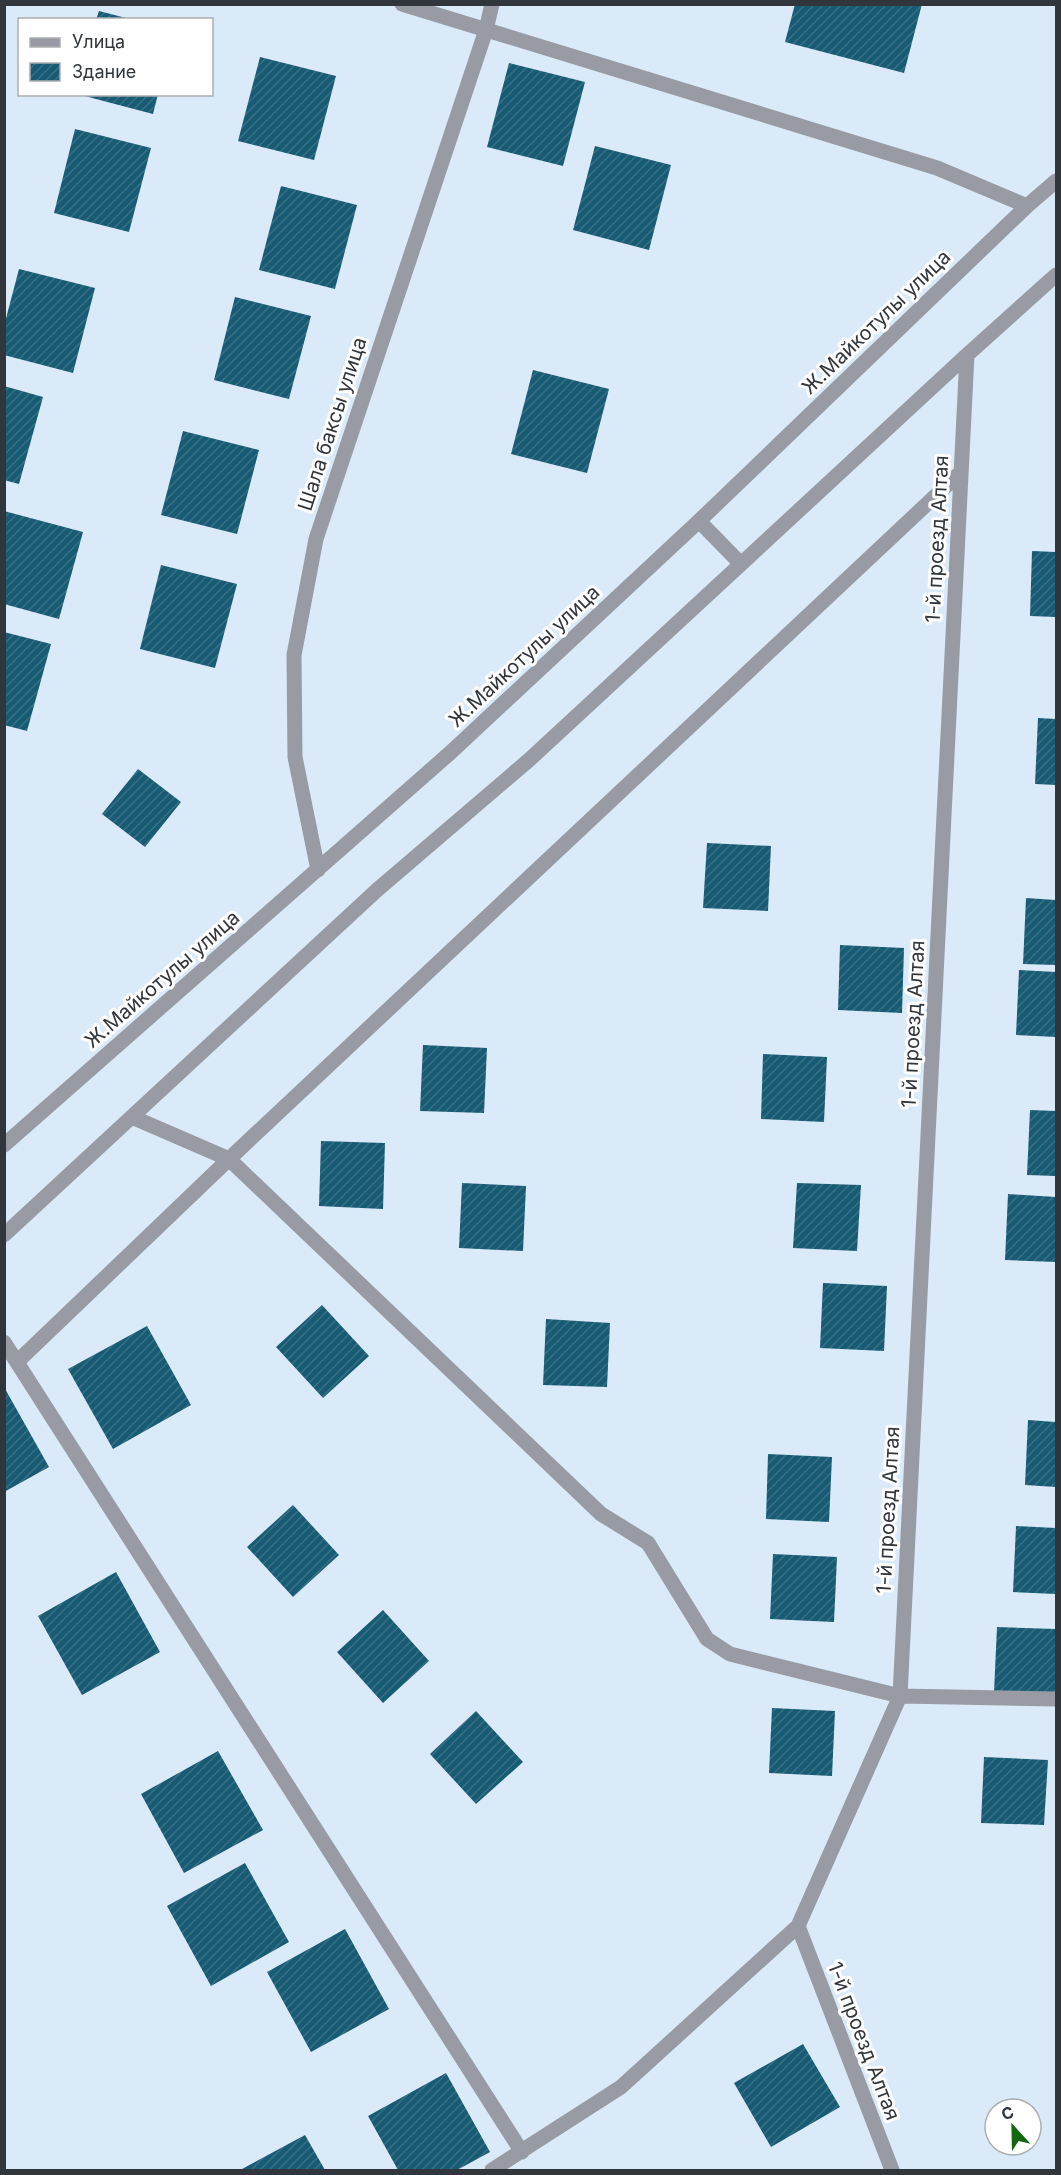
<svg xmlns="http://www.w3.org/2000/svg" width="1061" height="2175" font-family="Inter,sans-serif">
<defs>
<pattern id="building-hatch" width="6" height="6" patternUnits="userSpaceOnUse" patternTransform="scale(1.5)"><rect width="6" height="6" fill="#175b74"/><path d="M-1 1l2-2M0 6l6-6M5 7l2-2" fill="none" stroke="#397084"/></pattern>
</defs>
<rect width="100%" height="100%" fill="#dbeaf9"/>
<!-- building -->
<path fill="url(#building-hatch)" d="M 795,4 L 922,4 L 904,73 L 785,42 Z
M 99,11 L 130,19 L 130,20 L 96,20 Z
M 260,57 L 336,76 L 314,160 L 238,141 Z
M 509,63 L 585,82 L 563,166 L 487,147 Z
M 77,94 L 158,94 L 153,114 Z
M 75,129 L 151,148 L 129,232 L 54,213 Z
M 595,146 L 671,165 L 649,250 L 573,230 Z
M 281,186 L 357,205 L 335,289 L 259,270 Z
M 19,269 L 95,288 L 73,373 L 4,355 L 4,326 Z
M 235,297 L 311,316 L 289,399 L 214,380 Z
M 533,370 L 609,389 L 587,473 L 511,454 Z
M 4,386 L 43,397 L 19,484 L 4,480 Z
M 183,431 L 259,450 L 237,534 L 161,515 Z
M 4,511 L 83,532 L 59,619 L 4,604 Z
M 1032,551 L 1056,552 L 1056,617 L 1030,616 Z
M 161,565 L 237,584 L 215,668 L 140,649 Z
M 4,632 L 51,644 L 27,731 L 4,725 Z
M 1038,718 L 1056,719 L 1056,785 L 1035,784 Z
M 138,769 L 181,802 L 145,847 L 102,814 Z
M 707,843 L 771,846 L 768,911 L 703,908 Z
M 1026,898 L 1056,900 L 1056,965 L 1023,964 Z
M 840,945 L 904,948 L 902,1013 L 838,1010 Z
M 1019,970 L 1056,972 L 1056,1037 L 1016,1035 Z
M 423,1045 L 487,1048 L 484,1113 L 420,1111 Z
M 763,1054 L 827,1057 L 824,1122 L 761,1119 Z
M 1030,1110 L 1056,1111 L 1056,1176 L 1027,1175 Z
M 321,1141 L 385,1143 L 383,1209 L 319,1206 Z
M 462,1183 L 526,1186 L 523,1251 L 459,1248 Z
M 797,1183 L 861,1185 L 857,1251 L 793,1248 Z
M 1008,1194 L 1056,1197 L 1056,1262 L 1005,1260 Z
M 823,1283 L 887,1286 L 884,1351 L 820,1348 Z
M 322,1305 L 369,1356 L 323,1398 L 276,1347 Z
M 546,1319 L 610,1323 L 607,1387 L 543,1385 Z
M 147,1326 L 191,1405 L 113,1449 L 68,1369 Z
M 4,1387 L 49,1467 L 4,1492 Z
M 1028,1420 L 1056,1422 L 1056,1487 L 1025,1485 Z
M 768,1454 L 832,1457 L 829,1522 L 766,1519 Z
M 293,1505 L 339,1555 L 293,1597 L 247,1547 Z
M 1016,1526 L 1056,1528 L 1056,1594 L 1013,1592 Z
M 773,1554 L 837,1557 L 834,1622 L 770,1619 Z
M 116,1572 L 160,1652 L 82,1695 L 38,1616 Z
M 383,1610 L 429,1661 L 383,1703 L 337,1652 Z
M 997,1627 L 1056,1629 L 1056,1695 L 994,1692 Z
M 772,1708 L 835,1711 L 832,1776 L 769,1773 Z
M 476,1711 L 523,1762 L 476,1804 L 430,1754 Z
M 218,1751 L 263,1830 L 184,1873 L 141,1794 Z
M 984,1757 L 1048,1760 L 1044,1825 L 981,1823 Z
M 245,1863 L 289,1942 L 211,1986 L 167,1906 Z
M 345,1929 L 389,2009 L 311,2052 L 267,1972 Z
M 803,2044 L 840,2107 L 771,2147 L 734,2083 Z
M 446,2073 L 490,2152 L 457,2170 L 398,2170 L 368,2116 Z
M 305,2135 L 325,2170 L 240,2170 Z"/>
<g fill="none" stroke-linecap="round" stroke-linejoin="round">
<!-- minor -->
<path stroke="#989ba3" stroke-width="15" d="M 402,4 L 937,168 L 1027,206
M 699,521 L 741,564
M 318,870 L 295,757 L 294,655 L 316,539 L 486,30 L 492,4
M 132,1117 L 229,1159 L 601,1514 L 648,1543 L 707,1639 L 730,1654 L 900,1696 L 1056,1699
M 4,1145 L 450,753 L 699,521 L 1027,206 L 1056,181
M 4,1235 L 377,890 L 529,760 L 967,355 L 1056,275
M 4,1342 L 522,2152
M 17,1362 L 229,1159 L 961,472
M 798,1926 L 892,2170
M 492,2170 L 621,2087 L 798,1926 L 900,1696 L 967,355"/>
</g>
<g text-anchor="middle" dominant-baseline="central" stroke-width="6" stroke-linejoin="round" paint-order="stroke">
<!-- street labels -->
<g font-size="20" fill="#30363c" stroke="#fff">
<text transform="translate(876 322) rotate(-44)">Ж.Майкотулы улица</text>
<text transform="translate(332 424) rotate(-72)">Шала баксы улица</text>
<text transform="translate(937 539) rotate(-87)">1-й проезд Алтая</text>
<text transform="translate(524 656) rotate(-43)">Ж.Майкотулы улица</text>
<text transform="translate(162 979) rotate(-41)">Ж.Майкотулы улица</text>
<text transform="translate(913 1024) rotate(-87)">1-й проезд Алтая</text>
<text transform="translate(888 1510) rotate(-87)">1-й проезд Алтая</text>
<text transform="translate(864 2041) rotate(69)">1-й проезд Алтая</text>
</g>
</g>
<!-- border -->
<rect width="1061" height="2175" fill="none" stroke="#30363c" stroke-width="12"/>
<!-- legend -->
<rect x="18" y="18" width="195" height="78" fill="#ffffff" stroke="#acafb1" stroke-width="1.5"/>
<rect x="30" y="38" width="30" height="9" fill="#989ba3" stroke="#acafb1" stroke-width="1.5"/>
<text x="72" y="48" font-size="18" fill="#30363c">Улица</text>
<rect x="30" y="63" width="30" height="18" fill="url(#building-hatch)" stroke="#acafb1" stroke-width="1.5"/>
<text x="72" y="78" font-size="18" fill="#30363c">Здание</text>
<!-- north arrow -->
<g transform="translate(1013 2127) rotate(338)"><circle r="28" fill="#ffffff" stroke="#acafb1" stroke-width="1.5"/>
<path d="M0-4.5L10 22L0 15L-10 22Z" fill="#13680d"/>
<text y="-9" font-size="16" font-weight="bold" text-anchor="middle" fill="#30363c">С</text>
</g>
</svg>
